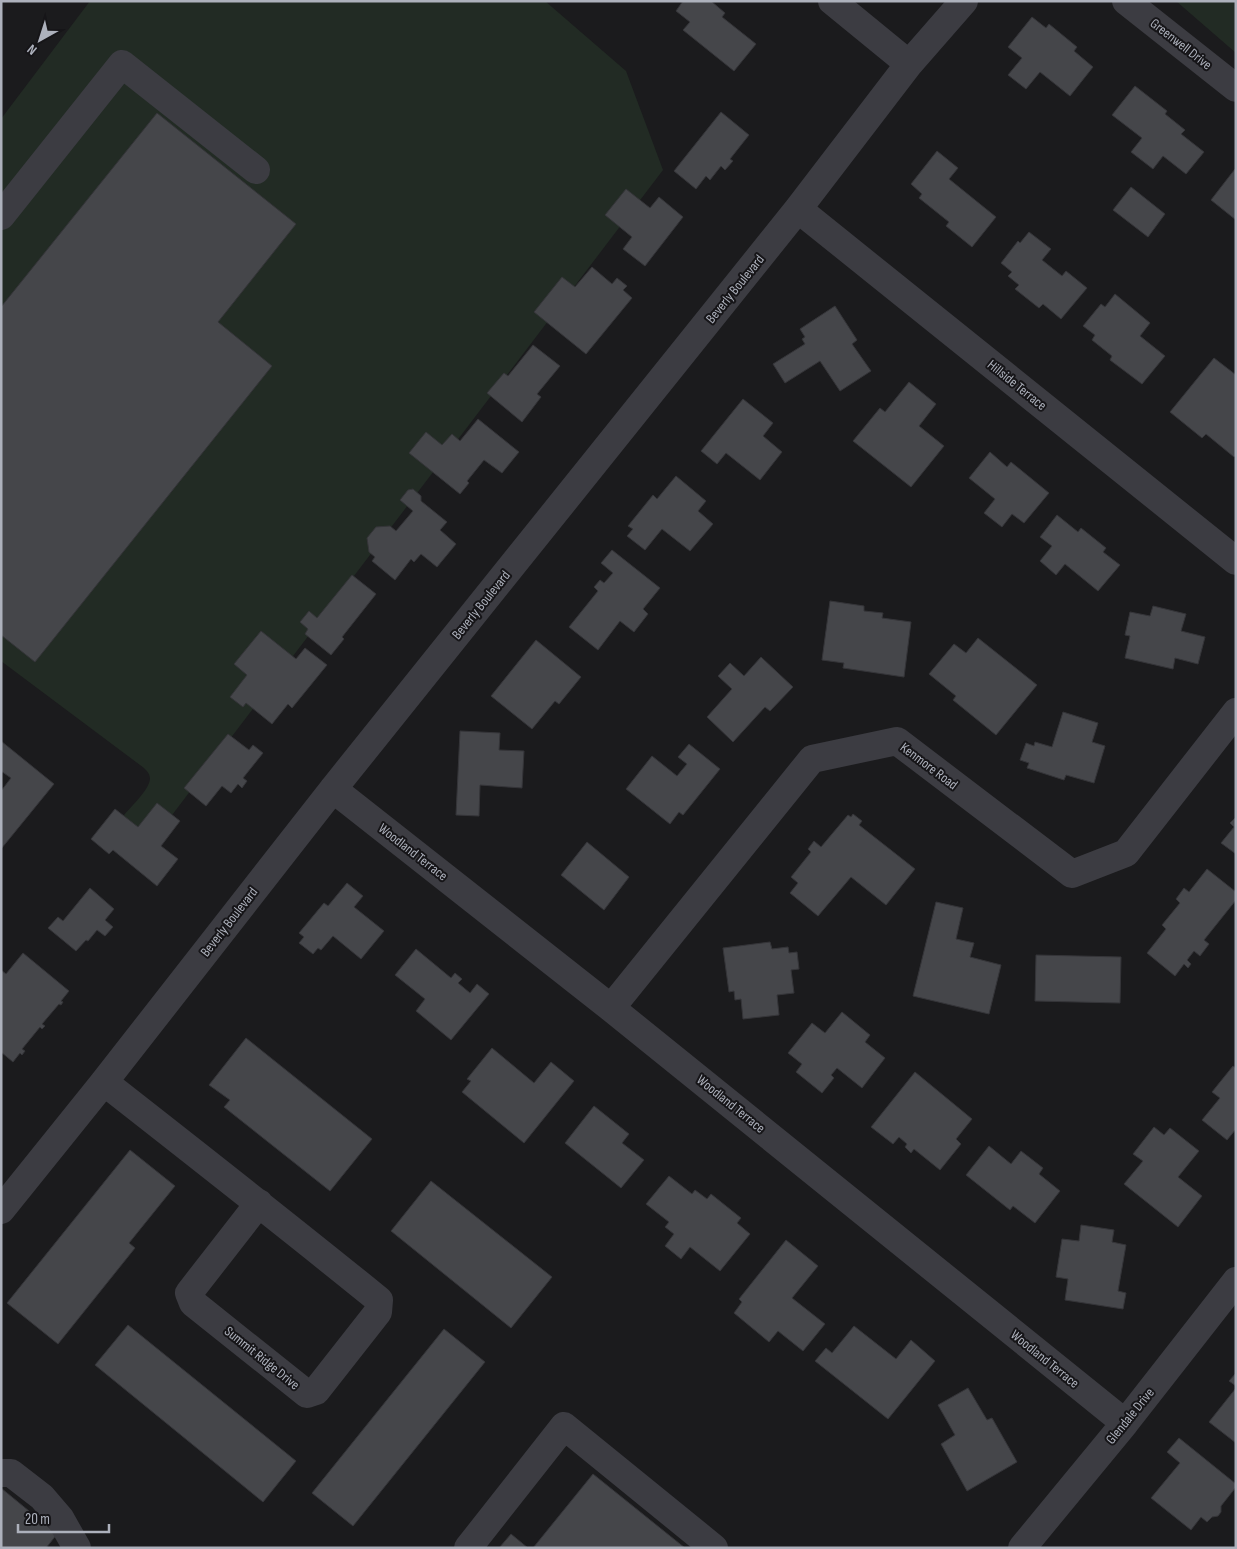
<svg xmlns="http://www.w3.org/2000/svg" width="1237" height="1549" font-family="'Sofia Sans Condensed',sans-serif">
<rect width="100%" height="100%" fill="#1b1b1d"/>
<!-- green -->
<path fill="#222b24" d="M 90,1 L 545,1 L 626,71 L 663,170 L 150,844 L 121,819 C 128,809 149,791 150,779 C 150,774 147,771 144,768 L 1,661 L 1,119 Z
M 1176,1 L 1236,1 L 1236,53 Z"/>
<!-- building -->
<path fill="#45464a" stroke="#353539" d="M 683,1 L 711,1 L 725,13 L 722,17 L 756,44 L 734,71 L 683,30 L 690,22 L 676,11 Z
M 1032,17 L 1046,28 L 1049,24 L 1077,47 L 1074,51 L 1093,67 L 1070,96 L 1040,72 L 1026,89 L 1008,75 L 1022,58 L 1008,47 Z
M 1135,86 L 1167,111 L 1165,114 L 1185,130 L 1181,134 L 1204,152 L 1186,174 L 1163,156 L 1153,169 L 1131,152 L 1142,138 L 1112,115 Z
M 721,112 L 749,135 L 730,159 L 733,161 L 725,170 L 721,166 L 710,180 L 706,176 L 696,189 L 674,171 Z
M 157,113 L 296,224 L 218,322 L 272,366 L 35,662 L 1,635 L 1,307 Z
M 937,151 L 958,168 L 949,179 L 996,217 L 972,247 L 946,226 L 949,222 L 919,198 L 922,194 L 911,184 Z
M 1235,169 L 1236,170 L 1236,220 L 1211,200 Z
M 1131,187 L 1165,214 L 1148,237 L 1113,210 Z
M 626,189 L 650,208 L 659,197 L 683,217 L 645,266 L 623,249 L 632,237 L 605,215 Z
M 1029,232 L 1051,249 L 1042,260 L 1062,276 L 1066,271 L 1087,288 L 1061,319 L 1043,304 L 1039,308 L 1015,289 L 1019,285 L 1008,276 L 1012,272 L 1001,263 L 1018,241 L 1020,243 Z
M 592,267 L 612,284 L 617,278 L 627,286 L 623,290 L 632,298 L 586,354 L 534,312 L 562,277 L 575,287 Z
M 1115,294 L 1150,323 L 1140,336 L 1165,356 L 1142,384 L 1110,360 L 1112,356 L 1092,340 L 1095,335 L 1083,326 L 1101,304 L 1105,307 Z
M 835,306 L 857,340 L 852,344 L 871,371 L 840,391 L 820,361 L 785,383 L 773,364 L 805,344 L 802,339 L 805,337 L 800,329 Z
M 533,345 L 560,366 L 537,394 L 541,397 L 522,422 L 487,393 L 504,373 L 508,376 Z
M 1214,358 L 1236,375 L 1236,455 L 1234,457 L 1206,434 L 1202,438 L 1170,412 Z
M 909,382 L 936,404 L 919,426 L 944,446 L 911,487 L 853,441 L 880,408 L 885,412 Z
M 743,399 L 773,423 L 763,436 L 782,452 L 760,480 L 726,453 L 717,464 L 701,451 Z
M 478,419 L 519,452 L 502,473 L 484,460 L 467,481 L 469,483 L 460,494 L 409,453 L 426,432 L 442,445 L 452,434 L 460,441 Z
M 990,452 L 1007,467 L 1011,462 L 1049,493 L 1024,523 L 1012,514 L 1002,527 L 984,513 L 995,499 L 969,478 Z
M 676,476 L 706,501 L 698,511 L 713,524 L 690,551 L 662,529 L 645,550 L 627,536 L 633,529 L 628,526 L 653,495 L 657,499 Z
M 413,489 L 421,496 L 421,501 L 447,522 L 440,530 L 456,544 L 437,567 L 421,554 L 414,562 L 411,559 L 395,580 L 372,561 L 375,557 L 369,552 L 367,538 L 376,527 L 390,526 L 396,531 L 413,511 L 400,500 L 408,490 Z
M 1057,515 L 1078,532 L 1081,528 L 1106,548 L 1103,552 L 1120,565 L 1098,591 L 1065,564 L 1056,575 L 1040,561 L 1052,546 L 1040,537 Z
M 612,550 L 660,588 L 643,609 L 648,614 L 634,632 L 620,621 L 598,650 L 569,627 L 598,591 L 594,587 L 600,580 L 604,583 L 613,573 L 601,563 Z
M 352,575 L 376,594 L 342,637 L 344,639 L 331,655 L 305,634 L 308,629 L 300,622 L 309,611 L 317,618 Z
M 830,601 L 864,606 L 864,611 L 883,613 L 882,618 L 911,622 L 904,677 L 843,668 L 844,663 L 822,660 Z
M 1153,606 L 1186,614 L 1181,631 L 1205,637 L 1198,664 L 1175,658 L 1173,669 L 1125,658 L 1130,636 L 1125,635 L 1130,612 L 1150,616 Z
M 261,631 L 296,659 L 305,648 L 327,665 L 292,708 L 288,704 L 272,724 L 246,703 L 243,707 L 230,697 L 247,675 L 234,664 Z
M 978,638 L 1037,685 L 996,735 L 953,700 L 956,696 L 929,674 L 954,644 L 966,653 Z
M 536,640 L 581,677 L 559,704 L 555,701 L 532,729 L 491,696 Z
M 761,657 L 793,687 L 770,711 L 765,707 L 733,742 L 707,717 L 732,689 L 718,676 L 730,663 L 744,676 Z
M 1063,712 L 1098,723 L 1092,742 L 1105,746 L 1094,783 L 1066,775 L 1064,780 L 1027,768 L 1029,763 L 1020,760 L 1026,743 L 1034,746 L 1035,742 L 1052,747 Z
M 460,731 L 500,733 L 499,750 L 524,751 L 522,788 L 480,785 L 479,816 L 456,815 Z
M 228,734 L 249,750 L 253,745 L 263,753 L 243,778 L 247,781 L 242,788 L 238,784 L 231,793 L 222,786 L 206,806 L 184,788 Z
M 1,741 L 54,784 L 1,849 L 1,791 L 11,778 L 1,771 Z
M 689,744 L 720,769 L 683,815 L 679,812 L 670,824 L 626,789 L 652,756 L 677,776 L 687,764 L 678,757 Z
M 157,803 L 180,821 L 161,846 L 178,859 L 157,886 L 113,850 L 109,854 L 91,839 L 115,809 L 138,827 Z
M 853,814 L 862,821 L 859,825 L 915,869 L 886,905 L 851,877 L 818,916 L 790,893 L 798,883 L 791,877 L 811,852 L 808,849 L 814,841 L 821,847 L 848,815 L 851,817 Z
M 1236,817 L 1236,854 L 1221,843 L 1234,827 L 1230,823 Z
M 587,842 L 629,877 L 604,910 L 561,875 Z
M 1207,869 L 1236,892 L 1236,900 L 1204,940 L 1209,944 L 1200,956 L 1194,951 L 1187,960 L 1191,964 L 1188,968 L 1184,964 L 1175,976 L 1147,953 L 1166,929 L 1162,925 L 1180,903 L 1176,899 L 1184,888 L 1189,892 Z
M 347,883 L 363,896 L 354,907 L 384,931 L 361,959 L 333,936 L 321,950 L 318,948 L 313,954 L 299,943 L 304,937 L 299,933 L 324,903 L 328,906 Z
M 90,888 L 114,909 L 105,920 L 113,927 L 105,936 L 97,930 L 88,941 L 86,940 L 76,951 L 48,928 L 58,917 L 63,921 Z
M 936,902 L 963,908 L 956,939 L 974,943 L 970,957 L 1001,965 L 989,1014 L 913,996 Z
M 770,942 L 772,949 L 788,947 L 789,953 L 797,952 L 799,969 L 791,970 L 794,993 L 777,995 L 779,1015 L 743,1019 L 741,999 L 735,1000 L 734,991 L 729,992 L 723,948 Z
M 416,949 L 451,978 L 455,973 L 462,979 L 458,983 L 470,993 L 477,984 L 489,994 L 451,1040 L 416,1011 L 425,999 L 395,975 Z
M 23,953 L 69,991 L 61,1001 L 63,1002 L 61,1005 L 59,1004 L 42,1024 L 45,1026 L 42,1029 L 40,1027 L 22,1049 L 25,1051 L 22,1055 L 20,1053 L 13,1062 L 1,1052 L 1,970 L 6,974 Z
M 1036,955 L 1121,957 L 1120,1003 L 1035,1001 Z
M 842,1012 L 870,1035 L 865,1042 L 885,1058 L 862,1088 L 837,1068 L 831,1075 L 834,1078 L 822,1093 L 796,1072 L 802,1064 L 788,1053 L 812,1023 L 825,1033 Z
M 246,1038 L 372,1139 L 330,1191 L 224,1107 L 230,1100 L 209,1085 Z
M 492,1048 L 534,1083 L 551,1062 L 574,1081 L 524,1143 L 462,1092 L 471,1081 L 467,1079 Z
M 1233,1066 L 1236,1068 L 1236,1129 L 1227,1140 L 1202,1120 L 1220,1098 L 1212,1092 Z
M 915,1072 L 972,1119 L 956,1139 L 961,1144 L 940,1170 L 914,1149 L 911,1153 L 905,1147 L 907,1144 L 899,1137 L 893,1144 L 871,1127 Z
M 594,1106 L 629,1134 L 622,1143 L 644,1160 L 621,1188 L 565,1143 Z
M 1154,1127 L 1164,1135 L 1170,1128 L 1199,1151 L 1178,1177 L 1202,1196 L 1178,1227 L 1124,1184 L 1143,1161 L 1133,1154 Z
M 989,1146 L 1011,1164 L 1021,1151 L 1043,1168 L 1039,1174 L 1060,1191 L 1035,1223 L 1013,1206 L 1010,1210 L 966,1175 Z
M 130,1150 L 175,1186 L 129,1243 L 135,1248 L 58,1344 L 7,1303 Z
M 669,1176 L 692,1194 L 695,1190 L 707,1199 L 711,1194 L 741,1218 L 737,1223 L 750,1234 L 720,1271 L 690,1247 L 681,1259 L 665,1246 L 674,1234 L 665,1227 L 669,1222 L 646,1204 Z
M 431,1181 L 552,1277 L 511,1328 L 391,1231 Z
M 1081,1225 L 1114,1230 L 1112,1242 L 1126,1245 L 1118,1291 L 1126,1293 L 1123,1309 L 1065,1300 L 1068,1279 L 1056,1277 L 1062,1239 L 1079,1241 Z
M 786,1240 L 818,1266 L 792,1298 L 825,1324 L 803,1351 L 778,1331 L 769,1342 L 734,1313 L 742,1302 L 739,1299 Z
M 128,1325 L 296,1461 L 263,1502 L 95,1365 Z
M 854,1326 L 896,1359 L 911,1340 L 935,1361 L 888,1419 L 815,1361 L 826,1348 L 832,1353 Z
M 444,1329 L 485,1362 L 353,1526 L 312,1493 Z
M 1236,1373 L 1236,1386 L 1229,1381 Z
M 968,1388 L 987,1420 L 992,1418 L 1017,1462 L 967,1491 L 941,1444 L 955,1435 L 938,1405 Z
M 1236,1388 L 1236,1443 L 1209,1422 Z
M 1179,1438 L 1236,1484 L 1236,1487 L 1221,1506 L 1221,1512 L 1218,1516 L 1212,1517 L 1207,1522 L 1201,1517 L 1191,1530 L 1151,1498 L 1180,1463 L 1167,1452 Z
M 593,1474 L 685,1548 L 533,1548 Z
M 1,1488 L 57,1534 L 46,1548 L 1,1548 Z
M 511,1534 L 528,1548 L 499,1548 Z"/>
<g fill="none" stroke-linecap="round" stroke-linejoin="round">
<!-- minor -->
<path stroke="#3c3c42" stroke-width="28" d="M 832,1 L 909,64
M 1126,1 L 1236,88
M 798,209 L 1236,561
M 1,216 L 122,64 L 256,170
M 333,789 L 611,1008 L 1125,1423
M 611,1008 L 812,759 L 897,741 L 1072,874 L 1126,853 L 1236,712
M 104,1082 C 196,1154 288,1226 379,1300 L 378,1312 L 316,1391 L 307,1394 L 193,1303 L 189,1293 L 259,1203
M 1,1210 L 104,1082 L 333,789 L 798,209 L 909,64 L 964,1
M 1,1473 L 11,1473 L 42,1497 L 60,1518 L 77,1548
M 468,1548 L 564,1426 L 714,1548
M 1022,1548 L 1125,1423 L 1236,1281"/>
</g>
<g text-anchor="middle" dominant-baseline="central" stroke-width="4" stroke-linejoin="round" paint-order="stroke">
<!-- street labels -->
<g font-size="14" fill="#adb1bc" stroke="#161518">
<text transform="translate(1181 44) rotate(38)">Greenwell Drive</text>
<text transform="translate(735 289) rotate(-51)">Beverly Boulevard</text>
<text transform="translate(1017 385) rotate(39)">Hillside Terrace</text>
<text transform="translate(481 605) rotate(-51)">Beverly Boulevard</text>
<text transform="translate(929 766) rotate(37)">Kenmore Road</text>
<text transform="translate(413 852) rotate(38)">Woodland Terrace</text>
<text transform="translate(229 922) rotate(-52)">Beverly Boulevard</text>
<text transform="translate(731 1104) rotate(39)">Woodland Terrace</text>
<text transform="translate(262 1358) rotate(39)">Summit Ridge Drive</text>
<text transform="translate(1045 1359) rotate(39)">Woodland Terrace</text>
<text transform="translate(1130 1416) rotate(-51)">Glendale Drive</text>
</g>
</g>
<!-- border -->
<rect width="1237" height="1549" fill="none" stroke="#adb1bc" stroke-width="5"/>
<!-- north arrow -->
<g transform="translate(40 40) rotate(219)" stroke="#161518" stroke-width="4" paint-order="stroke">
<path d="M0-4L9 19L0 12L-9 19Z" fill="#adb1bc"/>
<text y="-8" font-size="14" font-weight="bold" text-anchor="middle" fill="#adb1bc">N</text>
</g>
<!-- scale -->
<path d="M18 1524v8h91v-8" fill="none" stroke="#adb1bc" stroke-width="2.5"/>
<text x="25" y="1524" font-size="15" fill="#adb1bc" stroke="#161518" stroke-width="4" paint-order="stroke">20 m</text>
</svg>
